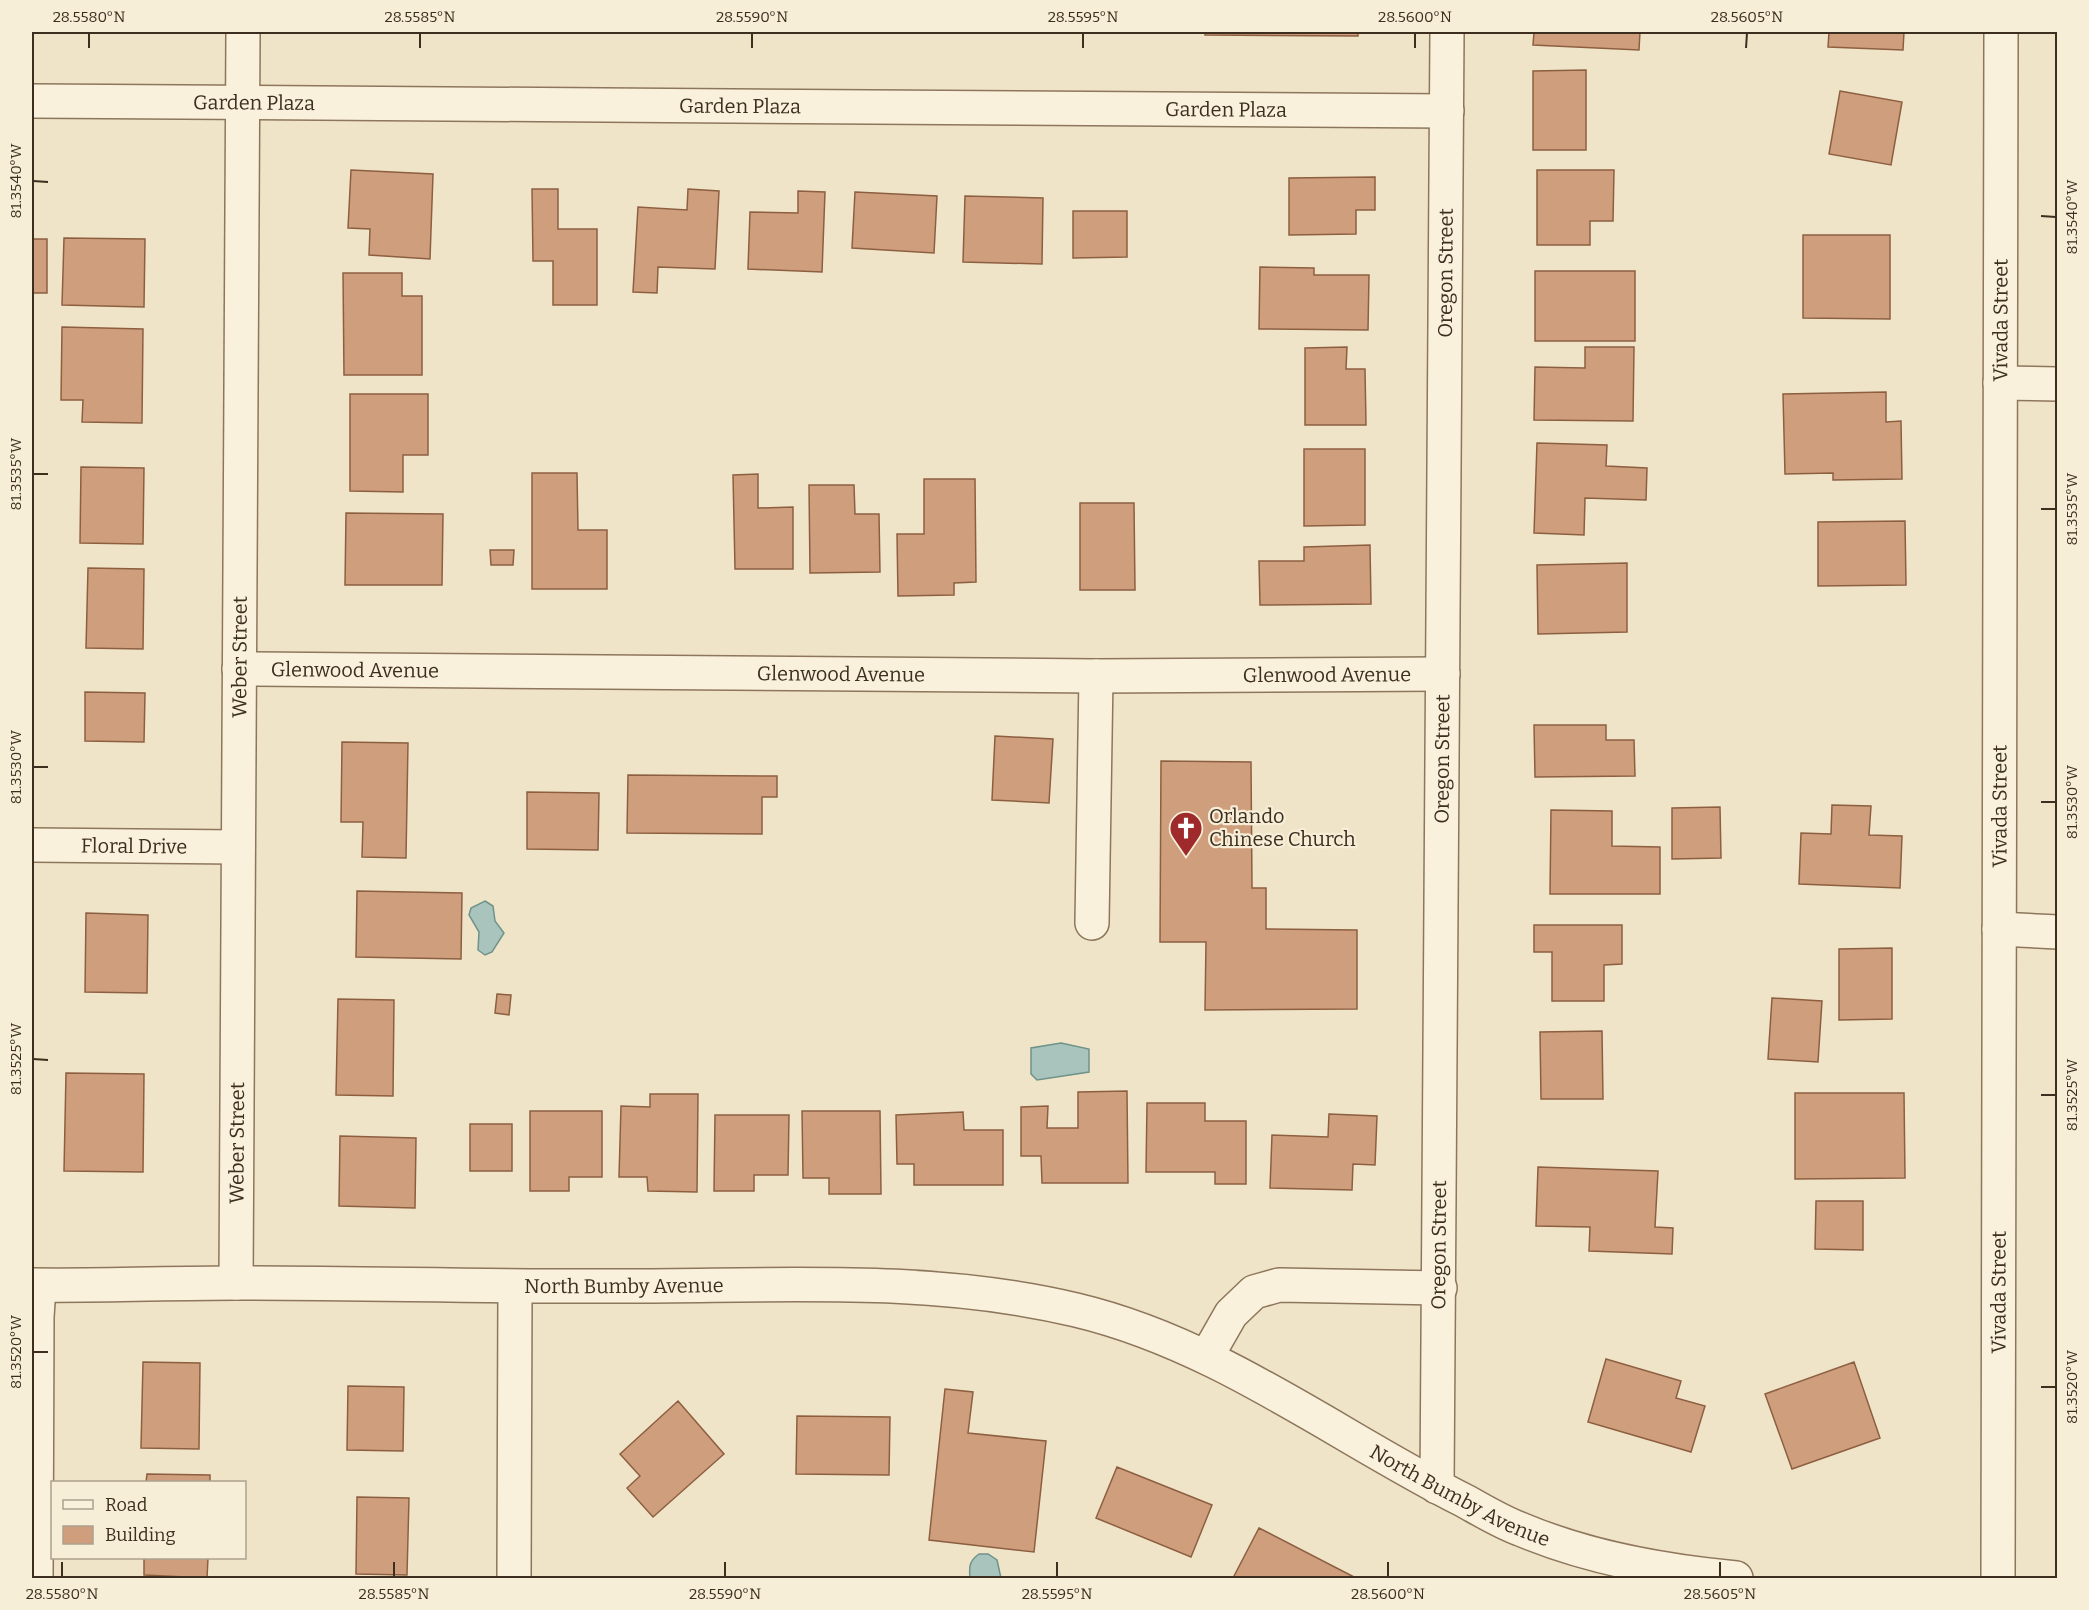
<svg xmlns="http://www.w3.org/2000/svg" width="2089" height="1610" font-family="Bitter,serif">
<rect width="100%" height="100%" fill="#f0e4c8"/>
<!-- water -->
<path fill="#a9c4bc" stroke="#6f938a" stroke-width="1.5" d="M 485,901 L 493,906 L 495,921 L 504,933 L 492,952 L 485,955 L 478,950 L 479,932 L 469,915 L 471,908 Z
M 1061,1043 L 1089,1049 L 1089,1072 L 1037,1080 L 1031,1074 L 1031,1048 Z
M 979,1554 L 988,1554 L 997,1560 L 1001,1578 L 970,1578 C 969,1567 969,1561 979,1554 Z"/>
<!-- building -->
<path fill="#cf9f7d" stroke="#8d5f41" stroke-width="1.5" d="M 1205,32 L 1358,32 L 1358,36 L 1205,35 Z
M 1534,32 L 1640,32 L 1639,50 L 1533,45 Z
M 1829,32 L 1904,32 L 1903,50 L 1828,47 Z
M 1586,70 L 1586,150 L 1533,150 L 1533,71 Z
M 1840,91 L 1902,102 L 1891,165 L 1829,154 Z
M 351,170 L 433,174 L 430,259 L 369,255 L 370,229 L 348,228 Z
M 1537,170 L 1614,170 L 1613,221 L 1590,221 L 1590,245 L 1537,245 Z
M 1375,177 L 1375,210 L 1356,210 L 1356,234 L 1289,235 L 1289,178 Z
M 532,189 L 558,189 L 558,229 L 597,229 L 597,305 L 553,305 L 553,261 L 533,261 Z
M 688,189 L 719,191 L 715,269 L 658,267 L 657,293 L 633,292 L 638,207 L 687,210 Z
M 798,191 L 825,192 L 822,272 L 748,269 L 750,212 L 798,213 Z
M 855,192 L 937,196 L 934,253 L 852,248 Z
M 965,196 L 1043,198 L 1042,264 L 963,262 Z
M 1073,211 L 1127,211 L 1127,257 L 1073,258 Z
M 1803,235 L 1890,235 L 1890,319 L 1803,318 Z
M 64,238 L 145,239 L 144,307 L 62,305 Z
M 32,239 L 47,239 L 47,293 L 32,293 Z
M 1260,267 L 1314,268 L 1314,275 L 1369,275 L 1368,330 L 1259,329 Z
M 1535,271 L 1635,271 L 1635,341 L 1535,341 Z
M 343,273 L 402,273 L 402,296 L 422,296 L 422,375 L 344,375 Z
M 62,327 L 143,329 L 142,423 L 82,422 L 83,400 L 61,400 Z
M 1347,347 L 1346,369 L 1365,369 L 1366,425 L 1305,425 L 1305,348 Z
M 1585,347 L 1634,347 L 1633,421 L 1534,420 L 1535,367 L 1585,368 Z
M 1886,392 L 1886,422 L 1901,421 L 1902,479 L 1833,480 L 1833,473 L 1785,474 L 1783,394 Z
M 350,394 L 428,394 L 428,455 L 403,455 L 403,492 L 350,491 Z
M 1537,443 L 1607,445 L 1606,466 L 1647,468 L 1646,500 L 1585,498 L 1584,535 L 1534,533 Z
M 1304,449 L 1365,449 L 1365,525 L 1304,526 Z
M 81,467 L 144,468 L 143,544 L 80,543 Z
M 532,473 L 577,473 L 578,530 L 607,530 L 607,589 L 532,589 Z
M 758,474 L 758,508 L 793,507 L 793,569 L 735,569 L 733,475 Z
M 924,479 L 975,479 L 976,582 L 954,583 L 954,595 L 898,596 L 897,534 L 924,534 Z
M 809,485 L 854,485 L 855,514 L 879,514 L 880,572 L 810,573 Z
M 1080,503 L 1134,503 L 1135,590 L 1080,590 Z
M 346,513 L 443,514 L 442,585 L 345,585 Z
M 1905,521 L 1906,585 L 1818,586 L 1818,522 Z
M 1370,545 L 1371,604 L 1260,605 L 1259,561 L 1304,561 L 1304,547 Z
M 490,550 L 514,550 L 513,565 L 491,565 Z
M 1627,563 L 1627,632 L 1538,634 L 1537,565 Z
M 88,568 L 144,569 L 143,649 L 86,648 Z
M 85,692 L 145,693 L 144,742 L 85,741 Z
M 1534,725 L 1606,725 L 1606,740 L 1634,740 L 1635,776 L 1535,777 Z
M 995,736 L 1053,739 L 1049,803 L 992,800 Z
M 342,742 L 408,743 L 406,858 L 362,857 L 363,822 L 341,822 Z
M 1161,761 L 1251,762 L 1252,888 L 1266,888 L 1266,929 L 1357,930 L 1357,1009 L 1205,1010 L 1206,942 L 1160,942 Z
M 628,775 L 777,776 L 777,797 L 762,797 L 762,834 L 627,833 Z
M 527,792 L 599,793 L 598,850 L 527,849 Z
M 1832,805 L 1871,806 L 1869,835 L 1902,836 L 1900,888 L 1799,884 L 1801,833 L 1831,834 Z
M 1720,807 L 1721,858 L 1672,859 L 1672,808 Z
M 1551,810 L 1612,811 L 1612,846 L 1660,847 L 1660,894 L 1550,894 Z
M 357,891 L 462,893 L 461,959 L 356,957 Z
M 86,913 L 148,915 L 147,993 L 85,992 Z
M 1534,925 L 1622,925 L 1622,964 L 1604,965 L 1604,1001 L 1552,1001 L 1552,952 L 1534,952 Z
M 1892,948 L 1892,1019 L 1839,1020 L 1839,949 Z
M 497,994 L 511,995 L 509,1015 L 495,1013 Z
M 1772,998 L 1822,1001 L 1818,1062 L 1768,1059 Z
M 338,999 L 394,1000 L 393,1096 L 336,1095 Z
M 1602,1031 L 1603,1099 L 1541,1099 L 1540,1032 Z
M 66,1073 L 144,1074 L 143,1172 L 64,1171 Z
M 1127,1091 L 1128,1183 L 1042,1183 L 1041,1156 L 1021,1156 L 1021,1107 L 1048,1106 L 1047,1128 L 1078,1128 L 1078,1092 Z
M 1795,1093 L 1904,1093 L 1905,1178 L 1795,1179 Z
M 650,1094 L 698,1094 L 697,1192 L 648,1191 L 647,1177 L 619,1177 L 621,1106 L 650,1107 Z
M 1147,1103 L 1205,1103 L 1205,1121 L 1246,1121 L 1246,1184 L 1215,1184 L 1215,1172 L 1146,1172 Z
M 530,1111 L 602,1111 L 602,1177 L 569,1177 L 569,1191 L 530,1191 Z
M 802,1111 L 880,1111 L 881,1194 L 829,1194 L 829,1178 L 803,1178 Z
M 963,1112 L 964,1130 L 1003,1130 L 1003,1185 L 914,1185 L 914,1164 L 897,1164 L 896,1115 Z
M 1329,1114 L 1377,1116 L 1375,1165 L 1353,1164 L 1352,1190 L 1270,1188 L 1272,1135 L 1328,1137 Z
M 715,1115 L 789,1115 L 788,1175 L 754,1175 L 754,1191 L 714,1191 Z
M 470,1124 L 512,1124 L 512,1171 L 470,1171 Z
M 340,1136 L 416,1138 L 415,1208 L 339,1206 Z
M 1538,1167 L 1658,1171 L 1655,1227 L 1673,1228 L 1672,1254 L 1589,1251 L 1590,1227 L 1536,1226 Z
M 1816,1201 L 1863,1201 L 1863,1250 L 1815,1249 Z
M 1606,1359 L 1681,1381 L 1676,1398 L 1705,1406 L 1691,1452 L 1588,1422 Z
M 143,1362 L 200,1363 L 199,1449 L 141,1448 Z
M 1854,1362 L 1880,1438 L 1792,1469 L 1765,1394 Z
M 348,1386 L 404,1387 L 403,1451 L 347,1450 Z
M 945,1389 L 973,1392 L 968,1433 L 1046,1441 L 1034,1552 L 929,1540 Z
M 678,1401 L 724,1454 L 653,1517 L 627,1488 L 640,1476 L 620,1454 Z
M 797,1416 L 890,1417 L 889,1475 L 796,1474 Z
M 1117,1467 L 1212,1505 L 1191,1557 L 1096,1518 Z
M 147,1474 L 210,1475 L 210,1482 L 146,1482 Z
M 357,1497 L 409,1498 L 407,1575 L 356,1574 Z
M 1259,1528 L 1356,1578 L 1233,1578 Z
M 144,1558 L 208,1558 L 207,1578 L 144,1575 Z"/>
<g fill="none" stroke-linecap="round" stroke-linejoin="round">
<defs>
<g id="minor">
<path id="s1" d="M 32,101 L 1447,111"/>
<path d="M 2000,383 L 2058,384"/>
<path id="s2" d="M 239,669 L 1096,676 L 1443,674"/>
<path id="s3" d="M 32,845 L 238,847"/>
<path d="M 1092,923 L 1096,676"/>
<path d="M 1999,929 L 2058,932"/>
<path id="s4" d="M 236,1283 L 243,32"/>
<path id="s5" d="M 32,1285 C 100,1286 168,1283 236,1283 C 366,1283 496,1287 626,1286 C 776,1286 930,1275 1076,1310 C 1219,1344 1336,1436 1465,1501 C 1483,1511 1501,1522 1520,1529 C 1589,1558 1662,1571 1736,1578"/>
<path d="M 1207,1356 L 1231,1314 L 1254,1292 L 1279,1285 L 1440,1288"/>
<path id="s6" d="M 1437,1487 L 1447,32"/>
<path d="M 36,1578 L 37,1317 L 39,1286"/>
<path d="M 514,1578 L 515,1287"/>
<path id="s7" d="M 1998,1578 L 2001,32"/>
</g>
</defs>
<!-- minor casing -->
<use href="#minor" stroke="#8d765c" stroke-width="36"/>
<!-- minor -->
<use href="#minor" stroke="#faf1dc" stroke-width="33"/>
</g>
<!-- ticks -->
<path fill="none" stroke="#3d2e20" stroke-width="2" d="M 89,48 L 89,33M 420,48 L 420,33M 752,48 L 752,33M 1083,48 L 1083,33M 1415,48 L 1415,33M 1746,48 L 1747,33M 33,181 L 48,182M 2041,216 L 2056,217M 33,474 L 48,474M 2041,509 L 2056,509M 33,767 L 48,767M 2041,802 L 2056,802M 33,1059 L 48,1060M 2041,1095 L 2056,1095M 33,1352 L 48,1352M 2041,1387 L 2056,1387M 62,1577 L 62,1562M 394,1577 L 394,1562M 725,1577 L 725,1562M 1057,1577 L 1057,1562M 1388,1577 L 1388,1562M 1720,1577 L 1720,1562"/>
<!-- icons -->
<defs>
<symbol id="church-pin" viewBox="-11 -11 22 30"><path d="M0 17L-7.5 6A9.5 9.5 0 1 1 7.5 6Z" fill="#9e2a2b" stroke="#f7eed8"/><path d="M-1.2-6h2.4v3.5h3.3v2.4h-3.3V6h-2.4V-.1h-3.3v-2.4h3.3Z" fill="#fff"/></symbol>
</defs>
<g fill-rule="evenodd">
<use href="#church-pin" x="1167" y="809" width="38" height="52"/>
</g>
<g text-anchor="middle" dominant-baseline="central" stroke-width="4.5" stroke-linejoin="round" paint-order="stroke">
<!-- street labels -->
<g font-size="20" fill="#3d2e20" stroke="#f7eed8">
<text stroke="none"><textPath href="#s1" startOffset="222">Garden Plaza</textPath></text>
<text stroke="none"><textPath href="#s1" startOffset="708">Garden Plaza</textPath></text>
<text stroke="none"><textPath href="#s1" startOffset="1194">Garden Plaza</textPath></text>
<text stroke="none"><textPath href="#s6" startOffset="1214">Oregon Street</textPath></text>
<text stroke="none"><textPath href="#s7" startOffset="1258">Vivada Street</textPath></text>
<text stroke="none"><textPath href="#s4" startOffset="626">Weber Street</textPath></text>
<text stroke="none"><textPath href="#s2" startOffset="116">Glenwood Avenue</textPath></text>
<text stroke="none"><textPath href="#s2" startOffset="602">Glenwood Avenue</textPath></text>
<text stroke="none"><textPath href="#s2" startOffset="1088">Glenwood Avenue</textPath></text>
<text stroke="none"><textPath href="#s6" startOffset="728">Oregon Street</textPath></text>
<text stroke="none"><textPath href="#s7" startOffset="772">Vivada Street</textPath></text>
<text stroke="none"><textPath href="#s3" startOffset="102">Floral Drive</textPath></text>
<text stroke="none"><textPath href="#s4" startOffset="140">Weber Street</textPath></text>
<text stroke="none"><textPath href="#s6" startOffset="242">Oregon Street</textPath></text>
<text stroke="none"><textPath href="#s5" startOffset="592">North Bumby Avenue</textPath></text>
<text stroke="none"><textPath href="#s7" startOffset="286">Vivada Street</textPath></text>
<text stroke="none"><textPath href="#s5" startOffset="1474">North Bumby Avenue</textPath></text>
</g>
<!-- poi labels -->
<g font-size="20" fill="#3d2e20" stroke="#f7eed8" text-anchor="start">
<text x="1209" y="816">Orlando<tspan x="1209" dy="23">Chinese Church</tspan></text>
</g>
</g>
<!-- border -->
<rect width="2089" height="1610" fill="none" stroke="#f7eed8" stroke-width="66"/>
<!-- legend -->
<rect x="51" y="1481" width="195" height="78" fill="#f7eed8" stroke="#ada18e" stroke-width="1.5"/>
<rect x="63" y="1500" width="30" height="9" fill="#faf1dc" stroke="#ada18e" stroke-width="1.5"/>
<text x="105" y="1511" font-size="18" fill="#3d2e20">Road</text>
<rect x="63" y="1526" width="30" height="18" fill="#cf9f7d" stroke="#ada18e" stroke-width="1.5"/>
<text x="105" y="1541" font-size="18" fill="#3d2e20">Building</text>
<rect x="33" y="33" width="2023" height="1544" fill="none" stroke="#3d2e20" stroke-width="2"/>
<g font-size="15" text-anchor="middle" fill="#3d2e20">
<text x="89" y="22">28.5580°N</text>
<text x="420" y="22">28.5585°N</text>
<text x="752" y="22">28.5590°N</text>
<text x="1083" y="22">28.5595°N</text>
<text x="1415" y="22">28.5600°N</text>
<text x="1747" y="22">28.5605°N</text>
<text transform="translate(16 181) rotate(-90)" y="5">81.3540°W</text>
<text transform="translate(2072 217) rotate(-90)" y="5">81.3540°W</text>
<text transform="translate(16 474) rotate(-90)" y="5">81.3535°W</text>
<text transform="translate(2072 509) rotate(-90)" y="5">81.3535°W</text>
<text transform="translate(16 767) rotate(-90)" y="5">81.3530°W</text>
<text transform="translate(2072 802) rotate(-90)" y="5">81.3530°W</text>
<text transform="translate(16 1059) rotate(-90)" y="5">81.3525°W</text>
<text transform="translate(2072 1095) rotate(-90)" y="5">81.3525°W</text>
<text transform="translate(16 1352) rotate(-90)" y="5">81.3520°W</text>
<text transform="translate(2072 1387) rotate(-90)" y="5">81.3520°W</text>
<text x="62" y="1599">28.5580°N</text>
<text x="394" y="1599">28.5585°N</text>
<text x="725" y="1599">28.5590°N</text>
<text x="1057" y="1599">28.5595°N</text>
<text x="1388" y="1599">28.5600°N</text>
<text x="1720" y="1599">28.5605°N</text>
</g>
</svg>
